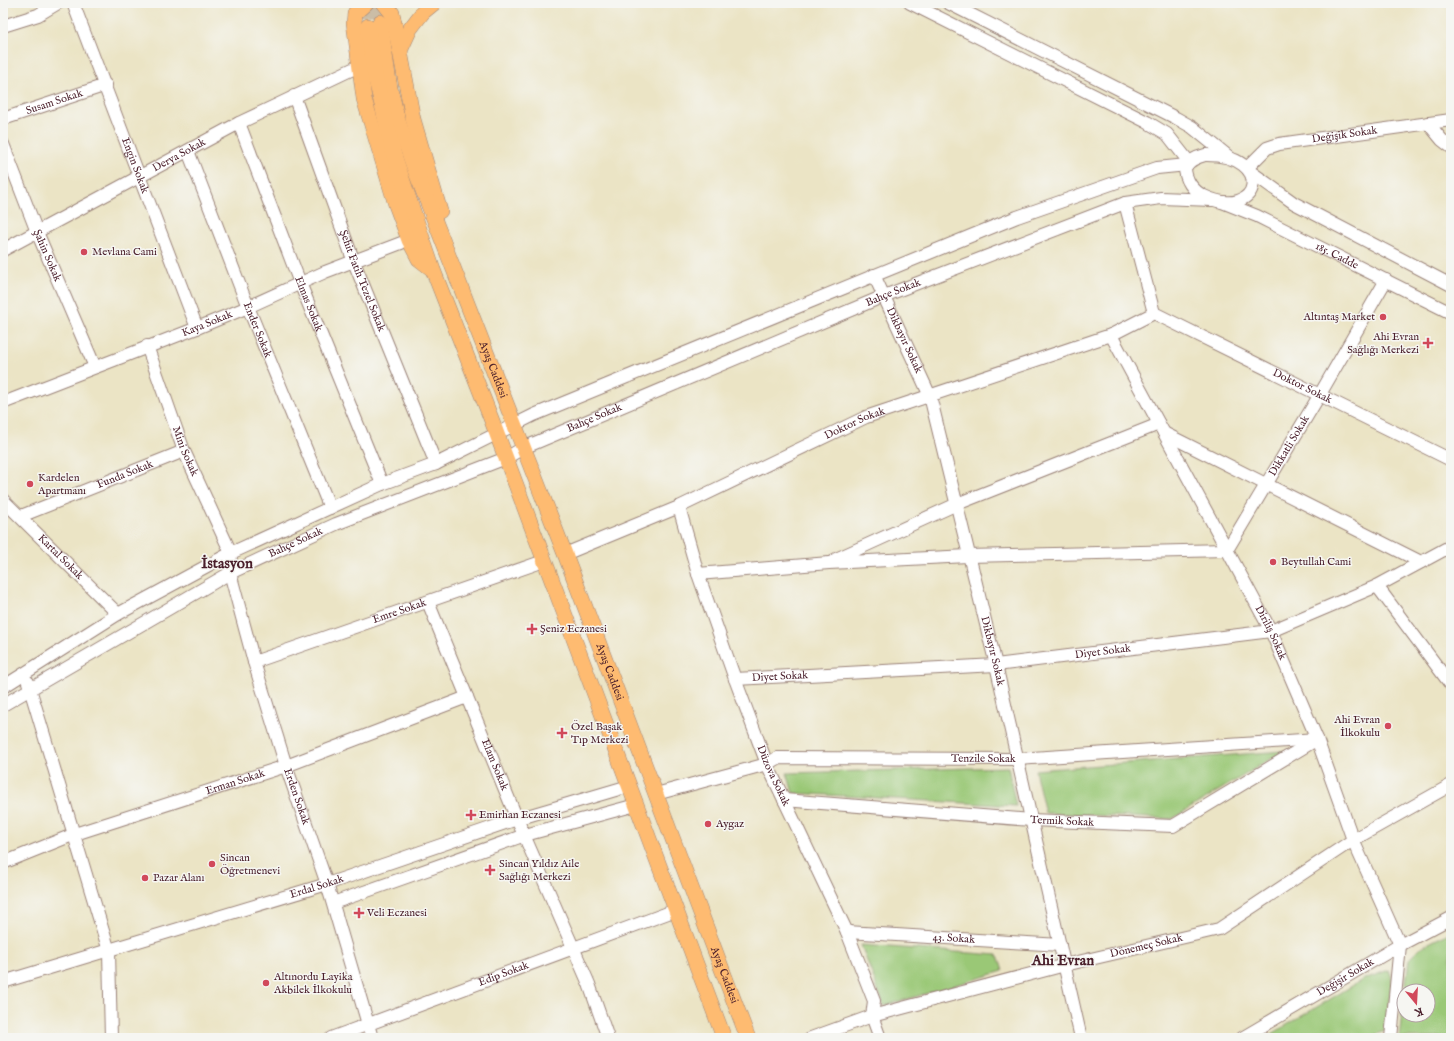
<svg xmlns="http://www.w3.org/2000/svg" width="1454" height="1041" font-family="'IM FELL English',serif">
<rect width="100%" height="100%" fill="#f6f6f2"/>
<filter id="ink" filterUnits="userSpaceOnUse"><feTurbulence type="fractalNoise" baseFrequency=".025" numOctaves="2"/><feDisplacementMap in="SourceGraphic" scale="8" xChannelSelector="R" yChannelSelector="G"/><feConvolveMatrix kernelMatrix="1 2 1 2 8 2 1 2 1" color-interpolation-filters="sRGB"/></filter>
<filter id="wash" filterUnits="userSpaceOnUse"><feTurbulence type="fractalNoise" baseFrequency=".012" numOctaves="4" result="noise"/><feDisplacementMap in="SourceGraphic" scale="16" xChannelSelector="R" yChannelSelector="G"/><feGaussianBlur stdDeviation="0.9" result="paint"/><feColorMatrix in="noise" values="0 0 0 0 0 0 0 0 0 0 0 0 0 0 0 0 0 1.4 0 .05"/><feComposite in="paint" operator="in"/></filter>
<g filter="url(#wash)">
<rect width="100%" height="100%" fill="#ebe4c5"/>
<!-- green -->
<path fill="#9ac876" stroke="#727450" d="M 1284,751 L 1172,819 L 1045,813 L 1035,770 Z
M 1008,767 L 1016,806 L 793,793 L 787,773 Z
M 1451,932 L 1451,1038 L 1399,1038 L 1404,996 L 1404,1015 L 1428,1015 L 1428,991 L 1405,991 L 1409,959 L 1421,947 Z
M 861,945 L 998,955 L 1003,971 L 884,1006 Z
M 1389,970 L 1392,978 L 1385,1031 L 1373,1036 L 1265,1038 L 1362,980 Z"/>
</g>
<g filter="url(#ink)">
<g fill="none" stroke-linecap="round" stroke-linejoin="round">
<!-- major-tunnel -->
<path stroke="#cbbda6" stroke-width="15" stroke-dasharray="15 8" stroke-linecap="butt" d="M 366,3 L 368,26
M 379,3 L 380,22"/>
<defs>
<g id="minor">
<path id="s1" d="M 73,3 L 197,328"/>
<path d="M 910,3 L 1147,122 L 1167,134 L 1189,162"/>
<path d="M 948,3 L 1176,118 L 1192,127 L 1229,157"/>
<path d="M 3,26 L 38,15 L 58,3"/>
<path id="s2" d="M 294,96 L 354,262 L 436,464"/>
<path id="s3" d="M 3,119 L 106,85"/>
<path id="s4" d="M 239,123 L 300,283 L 382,484"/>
<path d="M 1428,123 L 1442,140 L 1451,147"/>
<path id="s5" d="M 3,144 L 37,232 L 95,367"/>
<path id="s6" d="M 188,151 L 248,307 L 330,508"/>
<path d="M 1205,155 C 1276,154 1261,223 1204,196 C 1193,191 1185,180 1185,167 C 1190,160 1197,157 1205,155 Z"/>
<path id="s7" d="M 1247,168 L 1267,148 L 1279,144 L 1451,120"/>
<path d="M 1251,172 L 1294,203 L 1451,285"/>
<path id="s8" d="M 1222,202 L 1257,216 L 1451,313"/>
<path d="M 1125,203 L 1154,313"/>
<path id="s9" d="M 3,250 L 239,123 L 359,66"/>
<path id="s10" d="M 874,275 L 930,396 L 996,665 L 1081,1038"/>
<path id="s11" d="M 1111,335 L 1271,631 L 1317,739 L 1353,840 L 1400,945 L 1391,1038"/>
<path id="s12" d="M 147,346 L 184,451 L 231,553 L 230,573 L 254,662 L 286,766 L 327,884 L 372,1038"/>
<path id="s13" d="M 3,403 L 197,328 L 248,307 L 325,272 L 409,240"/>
<path d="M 1164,433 L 1421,562"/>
<path id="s14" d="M 3,500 L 118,614"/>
<path id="s15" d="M 679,507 L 698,574 L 735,679 L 767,764 L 847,932 L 874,1001 L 872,1016 L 880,1038"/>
<path id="s16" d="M 21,516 L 184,451"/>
<path id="s17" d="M 565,554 L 679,507 L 866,417 L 1111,335 L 1154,313 L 1451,460"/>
<path d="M 836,559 L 957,504 L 1159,424"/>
<path id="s18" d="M 698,574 L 829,563 L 968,556 L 1227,550 L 1319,396 L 1386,280"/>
<path d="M 1377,586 L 1451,685"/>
<path id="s19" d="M 428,602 L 517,819 L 589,984 L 608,1038"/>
<path id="s20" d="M 254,662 L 544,561"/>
<path id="s21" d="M 735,679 L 996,665 L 1271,631 L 1377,586 L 1451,546"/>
<path d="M 28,682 L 109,951 L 111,1038"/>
<path d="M 3,687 L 118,614 L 231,553 L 382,484 L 436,464 L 534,415 L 1017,217 L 1157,168 L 1187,165"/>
<path id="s22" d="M 3,705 L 230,573 L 336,524 L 506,458 L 523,448 L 884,296 L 1125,203 L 1161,198 L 1212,200"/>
<path id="s23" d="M 656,794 L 767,764 L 777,758 L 1017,759 L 1317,739"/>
<path id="s24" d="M 784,800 L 1031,820 L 1173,826 L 1314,741"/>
<path id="s25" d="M 3,863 L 75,834 L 286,766 L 467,697"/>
<path d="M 333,903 L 525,835 L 636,805"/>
<path id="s26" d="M 847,932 L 1060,945"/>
<path id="s27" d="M 3,982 L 327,884 L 517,819 L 629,786"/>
<path id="s28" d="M 331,1038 L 676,910"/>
<path id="s29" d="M 811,1038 L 872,1016 L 1065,965 L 1219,929 L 1353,840 L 1451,785"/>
<path id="s30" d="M 1242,1038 L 1400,945 L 1451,918"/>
</g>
<g id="major">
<path d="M 366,3 L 355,13 L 354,23 L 364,99 L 396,205 L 409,240 L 419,259 L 432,269"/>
<path d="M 384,3 L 392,13 L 400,51"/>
<path d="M 434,3 L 423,12 L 410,29 L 400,51 L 413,119 L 440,211"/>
<path id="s31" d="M 380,22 L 390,88 L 398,121 L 415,170 L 565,554 L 748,1038"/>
<path d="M 368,26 L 375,76 L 394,155 L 433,270 L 492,421 L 724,1038"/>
</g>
</defs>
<!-- minor casing -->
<use href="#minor" stroke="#9a8278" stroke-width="14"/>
<!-- major casing -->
<use href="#major" stroke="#9a8278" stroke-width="16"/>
<!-- minor -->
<use href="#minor" stroke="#fff" stroke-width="12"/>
<!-- major -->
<use href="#major" stroke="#febb71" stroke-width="15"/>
</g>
</g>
<!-- markers -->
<g fill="#d1495b" stroke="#f6f6f2" stroke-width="1.5">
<circle cx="84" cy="252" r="4"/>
<circle cx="1383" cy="317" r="4"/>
<path d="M1426 337h4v4h4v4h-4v4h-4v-4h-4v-4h4z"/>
<circle cx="30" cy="484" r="4"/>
<circle cx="1273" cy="562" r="4"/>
<path d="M530 623h4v4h4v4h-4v4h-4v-4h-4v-4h4z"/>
<circle cx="1388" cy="726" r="4"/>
<path d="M560 727h4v4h4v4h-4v4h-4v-4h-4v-4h4z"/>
<path d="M469 809h4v4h4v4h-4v4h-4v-4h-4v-4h4z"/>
<circle cx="708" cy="824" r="4"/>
<circle cx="212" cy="864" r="4"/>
<path d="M488 864h4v4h4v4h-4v4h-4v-4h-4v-4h4z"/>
<circle cx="145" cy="878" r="4"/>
<path d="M357 907h4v4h4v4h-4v4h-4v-4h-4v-4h4z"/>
<circle cx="266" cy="983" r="4"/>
</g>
<g text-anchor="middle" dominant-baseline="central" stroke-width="3" stroke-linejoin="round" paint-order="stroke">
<!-- street labels -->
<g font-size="11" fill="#4a1f2b" stroke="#f6f6f2">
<text stroke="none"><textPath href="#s3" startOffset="54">Susam Sokak</textPath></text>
<text stroke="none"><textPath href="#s7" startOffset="107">Değişik Sokak</textPath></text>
<text stroke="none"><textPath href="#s9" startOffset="200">Derya Sokak</textPath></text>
<text stroke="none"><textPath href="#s1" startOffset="174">Engin Sokak</textPath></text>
<text stroke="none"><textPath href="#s8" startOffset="127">185. Cadde</textPath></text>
<text stroke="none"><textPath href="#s5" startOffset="120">Şahin Sokak</textPath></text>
<text stroke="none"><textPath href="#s2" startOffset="197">Şehit Fatih Tezel Sokak</textPath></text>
<text stroke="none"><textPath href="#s22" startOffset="983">Bahçe Sokak</textPath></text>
<text stroke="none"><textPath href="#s4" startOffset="194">Elmas Sokak</textPath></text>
<text stroke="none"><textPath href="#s13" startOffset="219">Kaya Sokak</textPath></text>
<text stroke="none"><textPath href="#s6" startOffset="192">Ender Sokak</textPath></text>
<text stroke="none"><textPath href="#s10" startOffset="72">Dikbayır Sokak</textPath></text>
<text stroke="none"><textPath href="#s31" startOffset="367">Ayaş Caddesi</textPath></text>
<text stroke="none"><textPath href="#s17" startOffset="803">Doktor Sokak</textPath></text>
<text stroke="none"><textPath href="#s22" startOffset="659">Bahçe Sokak</textPath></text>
<text stroke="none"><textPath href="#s17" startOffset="318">Doktor Sokak</textPath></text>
<text stroke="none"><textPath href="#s18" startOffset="651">Dikkatli Sokak</textPath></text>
<text stroke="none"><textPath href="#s12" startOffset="112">Mini Sokak</textPath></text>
<text stroke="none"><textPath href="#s16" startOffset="112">Funda Sokak</textPath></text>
<text stroke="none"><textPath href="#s22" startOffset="335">Bahçe Sokak</textPath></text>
<text stroke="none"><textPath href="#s14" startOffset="81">Kartal Sokak</textPath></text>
<text stroke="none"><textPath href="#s20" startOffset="154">Emre Sokak</textPath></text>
<text stroke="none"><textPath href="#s11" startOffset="338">Diriliş Sokak</textPath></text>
<text stroke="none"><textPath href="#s10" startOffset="396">Dikbayır Sokak</textPath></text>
<text stroke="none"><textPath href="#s21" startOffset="369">Diyet Sokak</textPath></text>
<text stroke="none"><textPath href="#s31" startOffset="691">Ayaş Caddesi</textPath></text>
<text stroke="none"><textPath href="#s21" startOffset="45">Diyet Sokak</textPath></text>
<text stroke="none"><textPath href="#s23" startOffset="333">Tenzile Sokak</textPath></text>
<text stroke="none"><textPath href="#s19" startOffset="176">Elam Sokak</textPath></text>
<text stroke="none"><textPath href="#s15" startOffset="285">Düzova Sokak</textPath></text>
<text stroke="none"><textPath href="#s25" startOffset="246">Erman Sokak</textPath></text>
<text stroke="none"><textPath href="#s12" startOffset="477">Erden Sokak</textPath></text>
<text stroke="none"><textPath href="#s24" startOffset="279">Termik Sokak</textPath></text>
<text stroke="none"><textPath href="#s27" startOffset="328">Erdal Sokak</textPath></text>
<text stroke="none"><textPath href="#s26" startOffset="107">43. Sokak</textPath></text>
<text stroke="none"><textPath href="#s29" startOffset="348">Dönemeç Sokak</textPath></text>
<text stroke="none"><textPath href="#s28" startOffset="184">Edip Sokak</textPath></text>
<text stroke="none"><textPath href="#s31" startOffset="1015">Ayaş Caddesi</textPath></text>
<text stroke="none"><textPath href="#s30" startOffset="120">Değişir Sokak</textPath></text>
</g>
<!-- poi labels -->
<g font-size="11" fill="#4a1f2b" stroke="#f6f6f2" text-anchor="start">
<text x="92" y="252">Mevlana Cami</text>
<text x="1375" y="317" text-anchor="end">Altıntaş Market</text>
<text x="1419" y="337" text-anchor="end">Ahi Evran<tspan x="1419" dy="13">Sağlığı Merkezi</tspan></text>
<text x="38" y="478">Kardelen<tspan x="38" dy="13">Apartmanı</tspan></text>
<text x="1281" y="562">Beytullah Cami</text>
<text x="540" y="629">Şeniz Eczanesi</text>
<text x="1380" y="720" text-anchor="end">Ahi Evran<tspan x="1380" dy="13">İlkokulu</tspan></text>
<text x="571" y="727">Özel Başak<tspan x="571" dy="13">Tıp Merkezi</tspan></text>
<text x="479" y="815">Emirhan Eczanesi</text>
<text x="716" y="824">Aygaz</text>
<text x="220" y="858">Sincan<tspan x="220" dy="13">Öğretmenevi</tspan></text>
<text x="499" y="864">Sincan Yıldız Aile<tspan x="499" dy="13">Sağlığı Merkezi</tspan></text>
<text x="153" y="878">Pazar Alanı</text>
<text x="367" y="913">Veli Eczanesi</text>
<text x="274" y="977">Altınordu Layika<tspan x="274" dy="13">Akbilek İlkokulu</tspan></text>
</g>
<!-- district labels -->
<g font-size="15" font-weight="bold" fill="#4a1f2b" stroke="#f6f6f2">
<text x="227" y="563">İstasyon</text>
<text x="1063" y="960">Ahi Evran</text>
</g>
</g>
<!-- margin -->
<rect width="1454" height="1041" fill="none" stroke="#f6f6f2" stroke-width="16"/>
<!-- north arrow -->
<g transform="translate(1416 1003) rotate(162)"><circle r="19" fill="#f6f6f2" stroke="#b1a0a2"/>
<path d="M0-3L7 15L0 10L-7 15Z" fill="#d1495b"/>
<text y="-6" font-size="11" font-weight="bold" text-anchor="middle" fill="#4a1f2b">K</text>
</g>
</svg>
